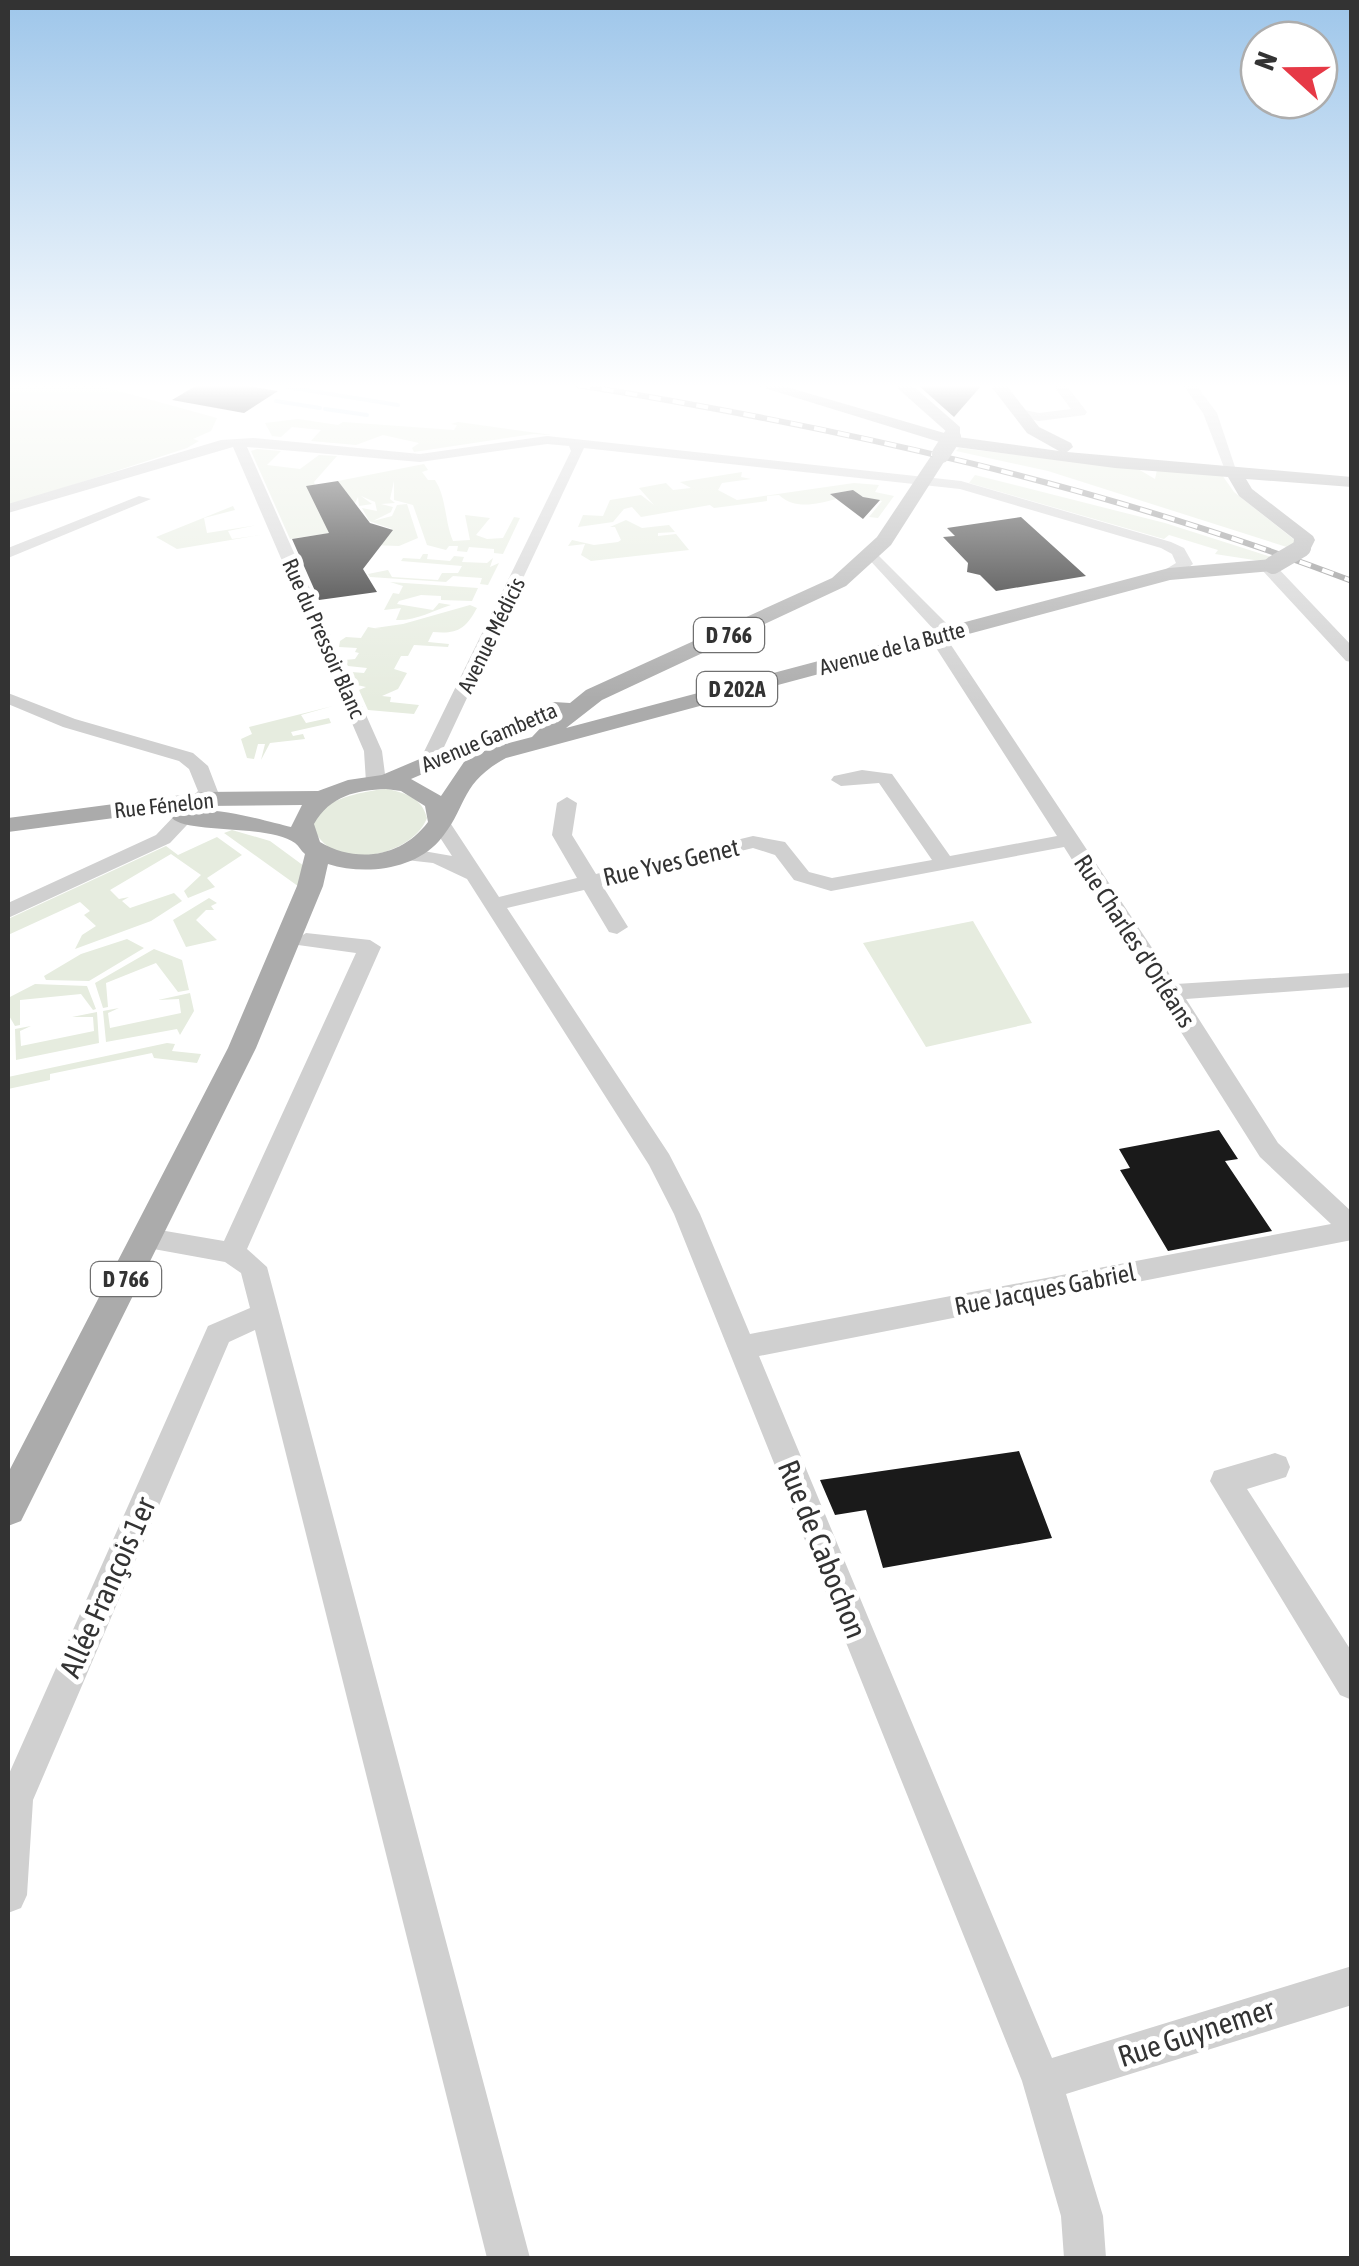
<svg xmlns="http://www.w3.org/2000/svg" width="1359" height="2266" font-family="'Asap Condensed',sans-serif">
<rect width="100%" height="100%" fill="#fff"/>
<!-- green -->
<path fill="#e6ecdf" d="M 8,385 L 97,385 L 217,418 L 211,431 L 193,439 L 199,441 L 187,448 L 8,506 Z
M 298,419 L 338,425 L 343,422 L 454,430 L 457,425 L 451,424 L 458,422 L 552,435 L 533,434 L 414,452 L 412,448 L 419,443 L 383,435 L 356,445 L 311,441 L 321,430 L 292,427 L 281,437 L 272,436 L 265,423 Z
M 959,448 L 1138,469 L 1155,479 L 1157,470 L 1222,475 L 1234,492 L 1296,541 L 1290,548 L 1048,471 L 956,451 Z
M 257,449 L 281,451 L 267,465 L 300,469 L 319,455 L 337,456 L 314,482 L 330,533 L 290,539 L 251,451 Z
M 424,464 L 428,470 L 422,472 L 428,480 L 435,480 C 447,499 444,519 453,541 L 470,540 L 465,515 L 490,518 L 476,535 L 487,539 L 503,538 L 514,517 L 520,518 L 503,554 L 494,553 L 494,549 L 469,547 L 467,552 L 457,551 L 458,546 L 449,546 L 446,550 L 427,545 L 413,505 L 394,500 L 394,481 L 390,499 L 395,503 L 381,504 L 393,507 L 391,512 L 373,521 L 392,516 L 397,505 L 407,504 L 418,538 L 399,546 L 369,545 L 392,529 L 369,521 L 362,508 L 377,511 L 375,502 L 361,496 L 372,504 L 359,506 L 358,497 L 354,505 L 338,481 Z
M 742,472 L 741,477 L 751,479 L 722,483 L 718,490 L 737,500 L 854,483 L 879,485 L 875,492 L 894,496 L 878,518 L 869,517 L 882,501 L 863,497 L 853,490 L 831,494 L 836,499 C 817,504 795,510 779,495 L 767,496 L 767,501 L 714,508 L 710,505 L 641,517 L 632,507 L 624,509 L 613,522 L 578,527 L 583,515 L 603,516 L 610,500 L 641,495 L 654,505 L 639,488 L 666,483 L 673,490 L 691,488 L 680,482 Z
M 975,475 L 1165,523 L 1274,558 L 1267,562 L 1215,554 L 1218,550 L 1169,535 L 1164,539 L 969,483 Z
M 233,506 L 235,510 L 204,518 L 207,533 L 257,525 L 228,531 L 232,539 L 261,535 L 177,549 L 156,537 Z
M 626,520 L 642,528 L 669,525 L 675,532 L 658,533 L 658,536 L 676,534 L 689,550 L 591,561 L 581,555 L 585,544 L 568,546 L 572,540 L 594,545 L 618,542 L 621,540 L 615,527 L 610,527 Z
M 423,554 L 428,554 L 427,559 L 450,561 L 454,556 L 464,557 L 462,562 L 487,563 L 493,558 L 490,567 L 499,563 L 488,585 L 480,584 L 482,578 L 453,576 L 446,582 L 370,577 L 368,574 L 388,570 L 392,577 L 438,580 L 442,573 L 458,573 L 462,566 L 401,561 L 403,558 L 420,559 Z
M 390,582 L 478,588 L 472,601 L 441,600 L 441,596 L 421,595 L 399,601 L 397,604 L 433,610 L 439,603 L 451,605 C 432,611 416,621 396,620 L 401,608 L 384,610 L 393,593 L 399,594 L 403,586 Z
M 470,605 L 477,608 C 465,630 457,634 433,632 L 428,642 L 449,644 L 448,647 L 414,645 L 408,656 L 401,656 L 394,669 L 407,673 L 398,689 L 382,696 L 391,697 L 390,702 L 419,705 L 414,714 L 368,710 L 359,690 L 366,687 L 357,685 L 351,672 L 364,673 L 367,668 L 348,666 L 345,660 L 355,659 L 359,653 L 355,652 L 357,648 L 339,647 L 340,641 L 346,637 L 361,638 L 368,627 L 385,630 L 375,628 L 403,624 Z
M 333,706 L 301,715 L 306,723 L 329,718 L 331,723 L 291,732 L 293,736 L 303,734 L 305,739 L 270,743 L 261,760 L 265,744 L 258,744 L 254,759 L 247,758 L 241,739 L 252,734 L 249,727 Z
M 387,789 C 406,793 422,798 427,818 C 414,853 345,871 320,839 C 291,804 367,790 387,789 Z
M 232,830 L 270,841 L 304,866 L 302,889 L 224,833 Z
M 217,837 L 242,855 L 207,878 L 215,887 L 188,898 L 184,891 L 201,875 L 171,854 L 110,890 L 119,899 L 129,897 L 122,901 L 130,908 L 174,893 L 182,901 L 151,921 L 75,949 L 82,935 L 96,926 L 84,915 L 90,911 L 80,902 L 8,935 L 8,919 L 166,846 L 178,855 Z
M 209,898 L 217,903 L 211,906 L 214,910 L 206,910 L 196,920 L 217,940 L 186,947 L 173,920 Z
M 973,921 L 1032,1023 L 926,1047 L 863,943 Z
M 127,939 L 144,948 L 89,981 L 46,980 L 44,976 L 81,954 Z
M 154,949 L 182,960 L 189,990 L 178,992 L 156,963 L 106,983 L 108,1007 L 103,1008 L 95,983 Z
M 35,984 L 87,986 L 96,1009 L 93,1010 L 81,994 L 20,1000 L 20,1025 L 15,1026 L 8,1014 L 8,998 Z
M 190,993 L 194,1011 L 180,1035 L 177,1029 L 106,1042 L 103,1011 L 119,1008 L 108,1013 L 110,1028 L 181,1013 L 179,999 L 158,1000 Z
M 97,1012 L 99,1043 L 16,1060 L 15,1029 L 31,1026 L 20,1031 L 21,1046 L 94,1031 L 93,1017 L 72,1017 Z
M 167,1043 L 175,1044 L 172,1051 L 201,1054 L 197,1063 L 154,1058 L 152,1053 L 50,1074 L 50,1080 L 8,1089 L 8,1077 Z"/>
<g fill="none" stroke-linecap="round" stroke-linejoin="round">
<!-- stream -->
<path stroke="#cfe2ee" stroke-width="4" d="M 287,387 L 398,405
M 276,401 L 320,408
M 325,409 L 367,415"/>
</g>
<!-- building -->
<path fill="#1a1a1a" d="M 197,385 L 243,385 L 278,391 L 244,413 L 172,400 Z
M 918,385 L 982,385 L 954,417 Z
M 338,481 L 370,523 L 393,530 L 363,569 L 377,592 L 319,600 L 292,539 L 329,533 L 306,486 Z
M 853,490 L 863,497 L 880,500 L 863,519 L 830,494 Z
M 1021,517 L 1086,576 L 996,591 L 980,575 L 967,572 L 968,563 L 943,537 L 955,536 L 947,528 Z
M 1219,1130 L 1238,1159 L 1225,1161 L 1272,1231 L 1168,1251 L 1120,1170 L 1130,1168 L 1119,1149 Z
M 1019,1451 L 1052,1538 L 883,1568 L 866,1510 L 835,1515 L 820,1480 Z"/>
<g fill="none" stroke-linecap="round" stroke-linejoin="round">
<!-- minor -->
<path fill="#d0d0d0" fill-rule="evenodd" d="M 1053,385 L 1066,385 L 1087,412 L 1085,415 L 1039,421 L 1015,416 L 1013,413 L 1020,409 L 1039,413 L 1071,409 Z
M 1183,385 L 1196,385 L 1217,413 L 1237,473 L 1225,470 L 1203,413 Z
M 1344,385 L 1352,385 L 1352,390 Z
M 547,436 L 961,481 L 1171,542 L 1184,548 L 1193,564 L 1175,577 L 1163,577 L 1163,571 L 1176,563 L 1172,554 L 1161,548 L 960,489 L 584,448 L 437,762 L 428,768 L 419,762 L 571,451 L 569,446 L 547,444 L 420,462 L 247,447 L 382,751 L 386,782 L 376,788 L 366,782 L 364,751 L 233,447 L 8,513 L 8,504 L 221,440 L 253,438 L 420,454 Z
M 139,496 L 151,499 L 8,558 L 8,548 Z
M 873,550 L 953,630 L 953,638 L 947,639 L 1176,984 L 1352,973 L 1352,987 L 1186,999 L 1278,1143 L 1352,1212 L 1352,1240 L 759,1356 L 1052,2058 L 1352,1966 L 1352,2005 L 1066,2094 L 1103,2216 L 1106,2258 L 1064,2258 L 1061,2216 L 1022,2081 L 674,1214 L 649,1165 L 467,879 L 433,863 L 406,860 L 396,854 L 406,848 L 452,856 L 430,822 L 440,816 L 447,818 L 499,897 L 577,878 L 552,835 L 557,803 L 567,797 L 577,803 L 572,835 L 596,874 L 753,836 L 785,842 L 809,872 L 832,878 L 932,860 L 879,783 L 841,786 L 831,780 L 834,776 L 862,770 L 892,774 L 950,856 L 1057,836 L 929,637 L 936,632 L 865,555 ZM 1064,847 L 1260,1157 L 1331,1224 L 750,1334 L 700,1214 L 669,1154 L 507,908 L 584,890 L 609,932 L 617,934 L 628,927 L 602,885 L 753,848 L 775,855 L 794,880 L 831,891 Z
M 1262,564 L 1274,564 L 1352,646 L 1352,662 L 1346,661 L 1262,570 Z
M 8,693 L 75,719 L 193,753 L 208,766 L 218,792 L 170,843 L 8,918 L 8,903 L 156,835 L 198,791 L 189,769 L 179,761 L 63,727 L 8,704 Z
M 306,933 L 370,940 L 381,947 L 247,1249 L 267,1267 L 530,2258 L 487,2258 L 255,1330 L 229,1342 L 33,1800 L 27,1895 L 21,1908 L 8,1913 L 8,1776 L 208,1326 L 250,1308 L 241,1273 L 225,1262 L 148,1248 L 139,1245 L 135,1238 L 139,1231 L 148,1228 L 224,1241 L 356,953 L 298,945 L 295,940 Z
M 1275,1453 L 1286,1457 L 1290,1467 L 1286,1477 L 1247,1489 L 1352,1652 L 1352,1700 L 1340,1695 L 1210,1481 L 1214,1471 Z"/>
<!-- major -->
<path fill="#ababab" fill-rule="evenodd" d="M 755,385 L 780,385 L 958,437 L 1059,451 L 1027,433 L 990,385 L 1006,385 L 1039,427 L 1071,443 L 1073,447 L 1067,452 L 1352,477 L 1352,487 L 1246,479 L 1252,489 L 1313,536 L 1315,540 L 1309,552 L 1302,554 L 1293,548 L 1294,539 L 1239,496 L 1228,477 L 1115,468 L 956,447 Z
M 894,385 L 912,385 L 960,427 L 960,433 L 948,433 Z
M 941,449 L 949,454 L 891,545 L 846,586 L 602,700 L 566,728 L 1169,568 L 1273,559 L 1282,565 L 1273,571 L 1170,580 L 506,758 C 458,784 468,808 439,841 C 412,871 363,875 328,864 L 323,886 L 256,1048 L 21,1521 L 8,1526 L 8,1473 L 228,1048 L 297,886 L 305,854 C 301,851 299,846 295,843 C 268,824 187,834 172,818 C 192,798 265,821 291,827 L 302,805 L 205,806 L 8,832 L 8,818 L 205,792 L 318,791 L 348,780 L 382,775 L 554,702 L 570,703 L 586,690 L 832,578 L 877,537 L 935,450 ZM 548,720 L 532,737 L 490,748 L 464,762 L 441,796 L 411,779 ZM 386,789 L 401,791 L 425,806 L 428,822 C 402,857 357,864 320,842 L 314,824 C 330,796 356,790 386,789 Z"/>
<defs>
<path id="rail" d="M 578,385 C 843,428 1101,485 1352,581"/>
</defs>
<!-- rail casing -->
<use href="#rail" stroke="#888" stroke-width="6"/>
<!-- rail -->
<use href="#rail" stroke="#fff" stroke-width="4" stroke-dasharray="12" stroke-linecap="butt"/>
<!-- major-bridge -->
<path stroke="#ababab" stroke-width="18" d="M 941,454 L 952,437
M 1273,565 L 1302,548"/>
</g>
<!-- sky -->
<linearGradient id="sky" x2="0" y2="1"><stop stop-color="#9ec6ea"/><stop offset="0.55" stop-color="#fff"/><stop offset="1" stop-color="#fff" stop-opacity="0"/></linearGradient>
<rect width="1359" height="702" fill="url(#sky)"/>
<g text-anchor="middle" dominant-baseline="central" stroke-width="10" stroke-linejoin="round" paint-order="stroke">
<!-- far-street labels -->
<g font-size="22" fill="#333" stroke="#fff">
<text transform="translate(491 635) rotate(-64)">Avenue Médicis</text>
<text transform="translate(324 638) rotate(66)">Rue du Pressoir Blanc</text>
<text transform="translate(892 648) rotate(-15)">Avenue de la Butte</text>
<text transform="translate(489 737) rotate(-23)">Avenue Gambetta</text>
<text transform="translate(164 805) rotate(-6)">Rue Fénelon</text>
</g>
<!-- shield labels -->
<g fill="#fff" stroke="#707070" stroke-width="2.5">
<rect x="694" y="618" width="70" height="34" rx="8"/>
<rect x="697" y="672" width="80" height="34" rx="8"/>
<rect x="91" y="1262" width="70" height="34" rx="8"/>
</g>
<g font-size="22" font-weight="bold" fill="#333">
<text x="729" y="635">D 766</text>
<text x="737" y="689">D 202A</text>
<text x="126" y="1279">D 766</text>
</g>
<!-- street labels -->
<g font-size="25" fill="#333" stroke="#fff">
<text transform="translate(671 862) rotate(-13)">Rue Yves Genet</text>
<text transform="translate(1135 941) rotate(57)">Rue Charles d'Orléans</text>
<text transform="translate(1045 1289) rotate(-11)">Rue Jacques Gabriel</text>
</g>
<!-- near-street labels -->
<g font-size="30" fill="#333" stroke="#fff">
<text transform="translate(823 1549) rotate(68)">Rue de Cabochon</text>
<text transform="translate(107 1587) rotate(-66)">Allée François 1er</text>
<text transform="translate(1196 2032) rotate(-18)">Rue Guynemer</text>
</g>
</g>
<!-- border -->
<rect width="1359" height="2266" fill="none" stroke="#333333" stroke-width="20"/>
<!-- north arrow -->
<g transform="translate(1289 70) rotate(291)"><circle r="48" fill="#ffffff" stroke="#adadad" stroke-width="2.5"/>
<path d="M0-8L18 38L0 25L-18 38Z" fill="#e63946"/>
<text y="-15" font-size="28" font-weight="bold" text-anchor="middle" fill="#333333">N</text>
</g>
</svg>
